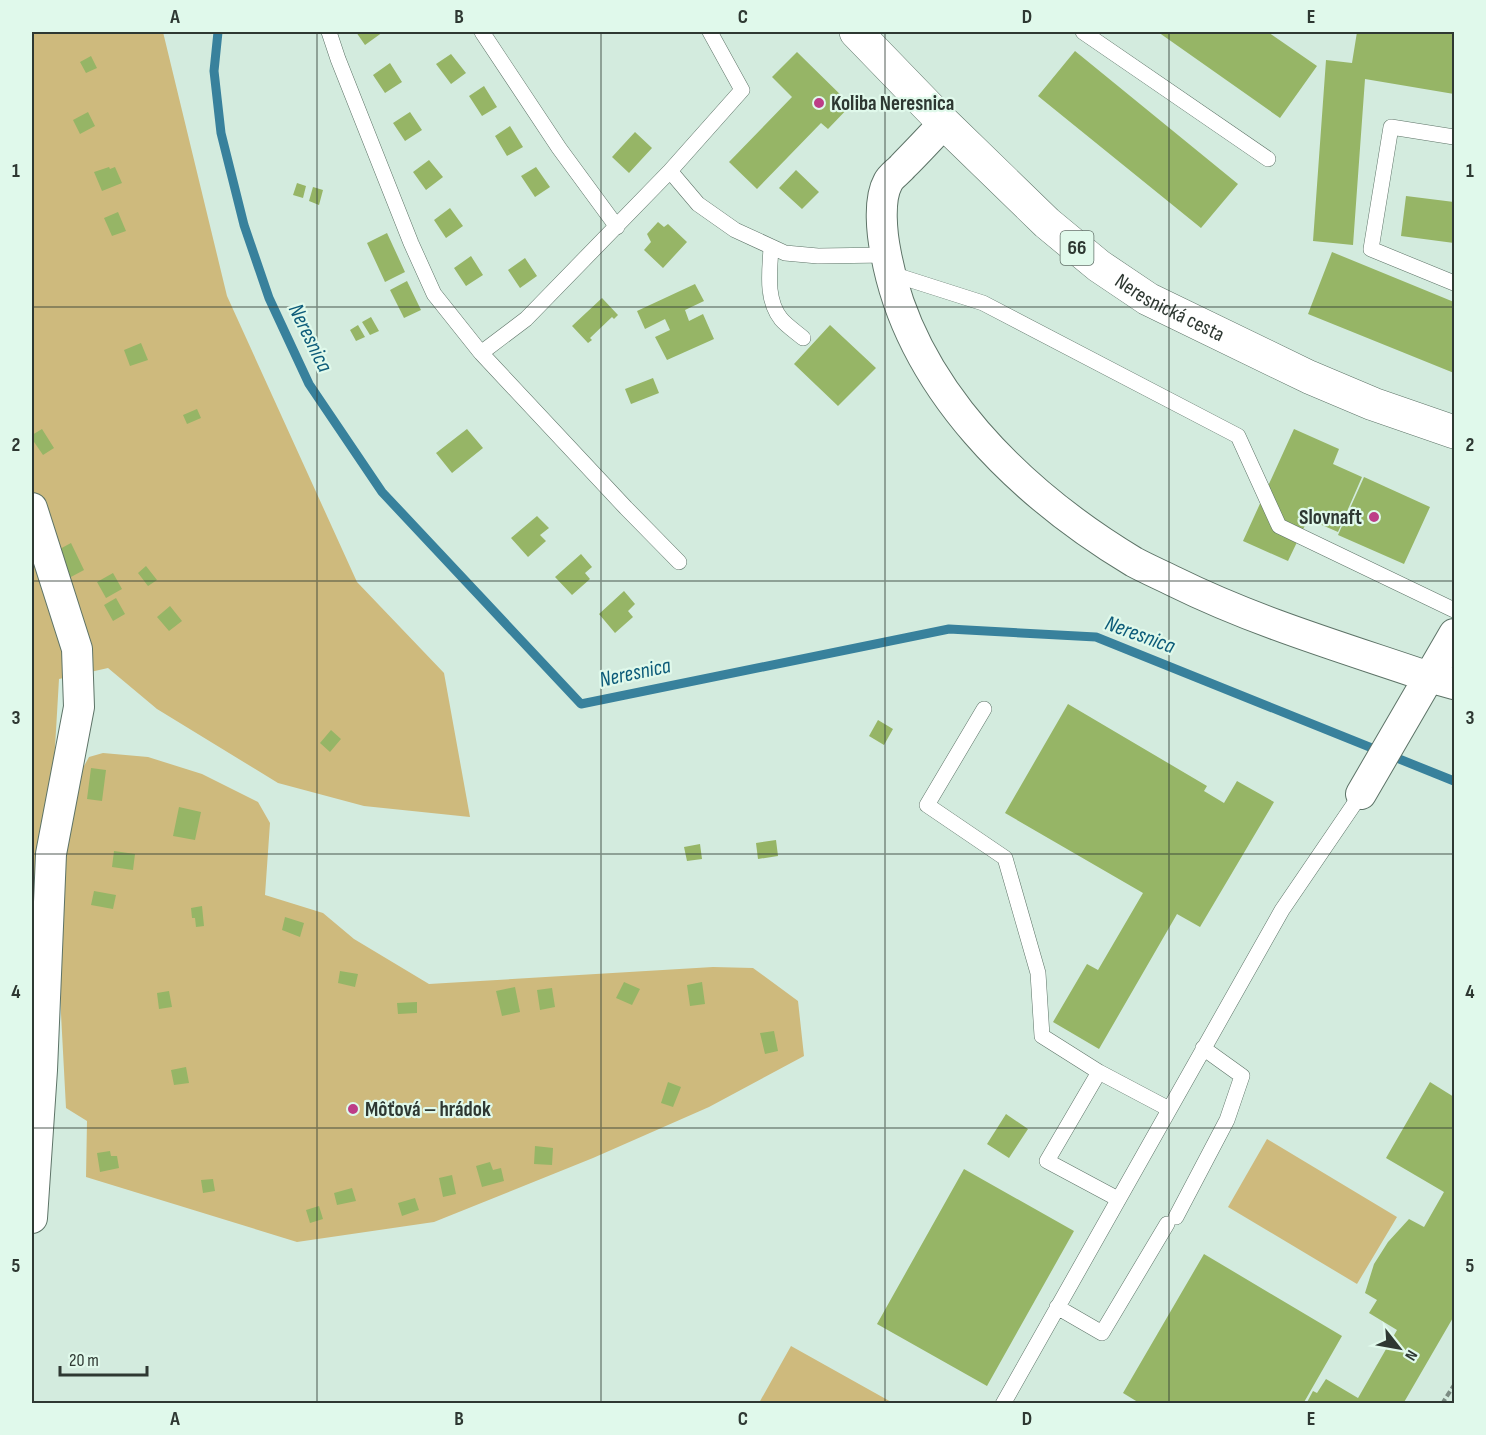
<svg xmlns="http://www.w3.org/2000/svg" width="1486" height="1435" font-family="'Sofia Sans Condensed',sans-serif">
<rect width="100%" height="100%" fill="#d3ebde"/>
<!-- green -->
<path fill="#ceba7d" d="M 32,32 L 163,32 L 227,296 L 357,582 L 444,673 L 470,817 L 364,806 L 278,783 L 157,709 L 108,668 L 59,679 L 52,799 L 32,888 Z
M 103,753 L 148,757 L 202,774 L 258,802 L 270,823 L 265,895 L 323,913 L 354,939 L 429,984 L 713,967 L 753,968 L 798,1001 L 804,1056 L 709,1107 L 593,1158 L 434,1222 L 297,1242 L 86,1177 L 87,1121 L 66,1108 L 61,1014 L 58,886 L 79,775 L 89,757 Z
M 1267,1139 L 1397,1217 L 1357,1284 L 1228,1207 Z
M 791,1346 L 893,1403 L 759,1403 Z"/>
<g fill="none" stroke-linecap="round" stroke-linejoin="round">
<!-- stream -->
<path stroke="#38819c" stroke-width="9" d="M 218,32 L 214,71 L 221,133 L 244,225 L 269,298 L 309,384 L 382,492 L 581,704 L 949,629 L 1096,637 L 1454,781"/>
</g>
<!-- building -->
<path fill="#96b566" d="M 356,32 L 383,32 L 365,45 Z
M 1158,32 L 1268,32 L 1317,66 L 1280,118 Z
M 1357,32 L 1454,32 L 1454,94 L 1365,79 L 1353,245 L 1313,241 L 1326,60 L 1352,63 Z
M 1075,51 L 1238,184 L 1201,228 L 1038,96 Z
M 797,52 L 851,105 L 828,129 L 821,123 L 757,189 L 729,162 L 792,97 L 772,77 Z
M 451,54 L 466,73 L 451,84 L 436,64 Z
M 91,56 L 97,68 L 86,73 L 80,62 Z
M 390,63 L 402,82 L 385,93 L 373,75 Z
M 484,86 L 497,107 L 482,116 L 469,96 Z
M 88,112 L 95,126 L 80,134 L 73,120 Z
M 410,112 L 422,130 L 405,141 L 393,123 Z
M 510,126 L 523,147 L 507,156 L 495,136 Z
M 635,132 L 652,148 L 629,173 L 612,157 Z
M 429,160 L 443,177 L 426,190 L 413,172 Z
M 109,167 L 110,169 L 115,167 L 122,183 L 102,191 L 94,172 Z
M 536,167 L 550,187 L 535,197 L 521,176 Z
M 796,170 L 819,192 L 802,209 L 779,188 Z
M 297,183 L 306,186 L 303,198 L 293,195 Z
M 313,187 L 323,190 L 319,205 L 309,201 Z
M 1406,196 L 1454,202 L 1454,243 L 1401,236 Z
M 450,208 L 463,226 L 446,238 L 434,220 Z
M 118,212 L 126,231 L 112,236 L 104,218 Z
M 658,222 L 664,227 L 668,224 L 687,242 L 663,268 L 644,250 L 651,242 L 647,234 Z
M 387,233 L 405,272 L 385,282 L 367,243 Z
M 1332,252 L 1454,302 L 1454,373 L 1308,314 Z
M 471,256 L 483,275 L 466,286 L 454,268 Z
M 525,258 L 537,276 L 520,288 L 508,270 Z
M 407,281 L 421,310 L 404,318 L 390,290 Z
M 695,284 L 704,301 L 685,310 L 689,321 L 703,314 L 714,339 L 667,360 L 655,337 L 670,330 L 665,319 L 645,329 L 637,311 Z
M 602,298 L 618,315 L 614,319 L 612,317 L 590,338 L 592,340 L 588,343 L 572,326 Z
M 371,317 L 379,331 L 370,335 L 362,322 Z
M 358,325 L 365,337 L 356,341 L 350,330 Z
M 830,325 L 876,368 L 838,406 L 794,364 Z
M 141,343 L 148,360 L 130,366 L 124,350 Z
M 653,378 L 659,393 L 631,404 L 625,389 Z
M 197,409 L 201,418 L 187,424 L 183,415 Z
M 42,429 L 54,448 L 43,455 L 32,439 L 32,435 Z
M 467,429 L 483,448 L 452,473 L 436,453 Z
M 1294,429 L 1339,449 L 1333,464 L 1362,477 L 1338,532 L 1308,519 L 1288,561 L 1243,541 Z
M 1364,477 L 1430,507 L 1404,564 L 1338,535 Z
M 537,516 L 549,528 L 540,535 L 546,541 L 528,557 L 511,538 Z
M 71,543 L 84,570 L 69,578 L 56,551 Z
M 581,554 L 592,567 L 585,573 L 590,579 L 572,595 L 555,577 Z
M 146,566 L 157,580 L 148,586 L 138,573 Z
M 113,573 L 122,589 L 106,598 L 97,582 Z
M 624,591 L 635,604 L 628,611 L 633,617 L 615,633 L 599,614 Z
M 116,598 L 125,614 L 113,621 L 104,605 Z
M 170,606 L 182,621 L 169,631 L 157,617 Z
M 1068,704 L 1207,786 L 1204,791 L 1224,803 L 1237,781 L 1274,802 L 1200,927 L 1177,914 L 1099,1049 L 1053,1022 L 1087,964 L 1098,970 L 1143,893 L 1005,813 Z
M 878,720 L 893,729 L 884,745 L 869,736 Z
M 331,730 L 341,739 L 330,752 L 320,743 Z
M 91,768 L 106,770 L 102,801 L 87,799 Z
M 179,807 L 201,812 L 195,840 L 173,836 Z
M 776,840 L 778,856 L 758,859 L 756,843 Z
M 700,844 L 702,859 L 687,861 L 684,847 Z
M 114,851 L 135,854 L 133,870 L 112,867 Z
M 94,891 L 116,895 L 113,909 L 91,905 Z
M 202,906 L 204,926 L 196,927 L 195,918 L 192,918 L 191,908 Z
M 285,917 L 304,923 L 300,937 L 282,930 Z
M 340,971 L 358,974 L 355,987 L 338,983 Z
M 624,982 L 640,989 L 632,1005 L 616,998 Z
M 702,982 L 705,1004 L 690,1006 L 687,985 Z
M 515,987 L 520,1012 L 502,1016 L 496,991 Z
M 552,988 L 555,1007 L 540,1010 L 537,990 Z
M 169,991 L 172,1007 L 159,1009 L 157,993 Z
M 417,1002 L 417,1013 L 398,1014 L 397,1003 Z
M 774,1031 L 778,1051 L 765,1054 L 760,1033 Z
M 186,1067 L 189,1083 L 174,1085 L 171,1070 Z
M 668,1082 L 681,1087 L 673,1107 L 661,1103 Z
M 1430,1082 L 1454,1097 L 1454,1316 L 1403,1404 L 1306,1404 L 1313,1391 L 1317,1393 L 1326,1379 L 1358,1398 L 1397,1330 L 1369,1313 L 1377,1300 L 1365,1293 L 1374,1264 L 1388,1242 L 1409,1219 L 1424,1227 L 1444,1192 L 1386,1158 Z
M 1006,1114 L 1028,1129 L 1009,1158 L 987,1144 Z
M 535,1146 L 553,1148 L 552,1165 L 534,1164 Z
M 110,1151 L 111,1156 L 117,1156 L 119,1168 L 100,1172 L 97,1153 Z
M 490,1162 L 493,1170 L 501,1168 L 504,1181 L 482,1187 L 476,1166 Z
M 964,1169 L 1074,1231 L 987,1386 L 877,1324 Z
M 452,1175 L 456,1194 L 443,1197 L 439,1178 Z
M 213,1179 L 215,1191 L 203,1193 L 201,1180 Z
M 352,1188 L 356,1201 L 337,1205 L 334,1193 Z
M 415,1198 L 419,1210 L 402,1216 L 398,1203 Z
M 319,1206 L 323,1219 L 310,1223 L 306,1210 Z
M 1204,1254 L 1342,1336 L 1303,1404 L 1141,1404 L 1123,1393 Z"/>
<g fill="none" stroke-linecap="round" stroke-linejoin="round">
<defs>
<path id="lane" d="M 329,32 L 338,59 L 411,243 L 434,294 L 481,353 L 526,319 L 670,171
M 482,32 L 559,148 L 617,227
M 710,32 L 742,90 L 670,171 L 698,204 L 735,230 L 785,253 L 818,256 L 886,255
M 1083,32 L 1268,159
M 1454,137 L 1391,127 L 1371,249 L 1454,283
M 771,247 C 770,270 765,299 781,319 C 787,326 796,332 803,338
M 889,273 L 983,303 L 1238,436 L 1279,526 L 1454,610
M 481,353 L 626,508 L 679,562
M 984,709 L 927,805 L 1005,858 L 1038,973 L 1042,1036 L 1099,1072
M 1118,1199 L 1047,1161 L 1099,1072 L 1169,1109
M 1176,1217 L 1227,1120 L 1242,1076 L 1203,1048
M 1057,1307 L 1102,1333 L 1167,1224
M 1003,1404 L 1282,910 L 1361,794"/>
<path id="street" d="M 944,123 C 931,137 917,152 903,166 C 899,171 891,176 888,182 C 878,200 882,235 886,254 C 910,388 1021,494 1134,562 C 1147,569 1161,575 1175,582 C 1256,622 1344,648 1429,677 L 1454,684
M 32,508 L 77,649 L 79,707 L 51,854 L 42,1070 L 32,1218
M 1361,794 L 1454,634"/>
<g id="primary">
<path id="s1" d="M 856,32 L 944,123 L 1047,223 L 1099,266 L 1148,299 L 1309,377 L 1373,404 L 1454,432"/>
</g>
</defs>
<!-- lane casing -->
<use href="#lane" stroke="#5d7367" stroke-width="16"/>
<!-- street casing -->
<use href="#street" stroke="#5d7367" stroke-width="32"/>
<!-- primary casing -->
<use href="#primary" stroke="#5d7367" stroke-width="34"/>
<!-- path -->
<path stroke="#7c8c83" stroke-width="4" stroke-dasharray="6 3" stroke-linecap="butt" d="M 1442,1404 L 1454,1385"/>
<!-- lane -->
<use href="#lane" stroke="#fff" stroke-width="15"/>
<!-- street -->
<use href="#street" stroke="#fff" stroke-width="30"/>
<!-- primary -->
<use href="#primary" stroke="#fff" stroke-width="33"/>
</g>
<!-- grid -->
<path fill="none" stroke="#2e3832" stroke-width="1.5" stroke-opacity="0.55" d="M 317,32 L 317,1404M 601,32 L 601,1404M 885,32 L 885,1404M 1169,32 L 1169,1404M 32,307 L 1454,307M 32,581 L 1454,581M 32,854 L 1454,854M 32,1128 L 1454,1128"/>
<!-- markers -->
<g fill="#bd3d87" stroke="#e0f9eb" stroke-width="2">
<circle cx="819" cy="103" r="6"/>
<circle cx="1374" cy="517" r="6"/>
<circle cx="353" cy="1109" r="6"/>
</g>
<g text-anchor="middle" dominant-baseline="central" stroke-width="4.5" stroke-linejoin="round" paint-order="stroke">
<!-- shield labels -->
<rect fill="#e0f9eb" stroke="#63726a" stroke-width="1.5" x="1060.5" y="231" width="33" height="34" rx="4.5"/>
<g font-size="20" font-weight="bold" fill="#2e3832">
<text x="1077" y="248">66</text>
</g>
<!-- poi labels -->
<g font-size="21" font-weight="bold" fill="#2e3832" stroke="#e0f9eb" text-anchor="start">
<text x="831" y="103">Koliba Neresnica</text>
<text x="1362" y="517" text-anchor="end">Slovnaft</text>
<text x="365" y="1109">Môťová – hrádok</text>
</g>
<!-- street labels -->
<g font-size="21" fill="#2e3832" stroke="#e0f9eb">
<text stroke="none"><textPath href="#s1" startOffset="420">Neresnická cesta</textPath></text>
</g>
<!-- water labels -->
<g font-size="22" font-style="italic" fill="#0c5b79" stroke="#e0f9eb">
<text transform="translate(310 338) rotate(64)">Neresnica</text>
<text transform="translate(1140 635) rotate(20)">Neresnica</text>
<text transform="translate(635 673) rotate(-12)">Neresnica</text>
</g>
</g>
<!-- border -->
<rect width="1486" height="1435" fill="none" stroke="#e0f9eb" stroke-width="66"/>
<!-- north arrow -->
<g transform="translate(1399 1348) rotate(121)" stroke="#e0f9eb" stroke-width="4.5" paint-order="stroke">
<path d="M0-4.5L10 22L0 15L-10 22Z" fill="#2e3832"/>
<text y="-9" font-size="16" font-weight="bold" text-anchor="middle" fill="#2e3832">N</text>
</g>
<!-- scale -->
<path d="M60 1366v9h87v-9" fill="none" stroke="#2e3832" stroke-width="3"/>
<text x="69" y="1366" font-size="18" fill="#2e3832" stroke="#e0f9eb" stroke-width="4.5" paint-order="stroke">20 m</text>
<rect x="33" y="33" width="1420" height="1369" fill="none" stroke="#2e3832" stroke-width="2"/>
<g font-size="20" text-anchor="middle" font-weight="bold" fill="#2e3832">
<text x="175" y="23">A</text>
<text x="459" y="23">B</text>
<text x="743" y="23">C</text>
<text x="1027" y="23">D</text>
<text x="1311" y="23">E</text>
<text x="16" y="177">1</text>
<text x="1470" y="177">1</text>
<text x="16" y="451">2</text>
<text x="1470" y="451">2</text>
<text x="16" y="724">3</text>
<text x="1470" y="724">3</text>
<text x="16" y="998">4</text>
<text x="1470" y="998">4</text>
<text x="16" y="1272">5</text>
<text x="1470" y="1272">5</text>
<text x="175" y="1425">A</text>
<text x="459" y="1425">B</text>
<text x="743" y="1425">C</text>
<text x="1027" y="1425">D</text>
<text x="1311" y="1425">E</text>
</g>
</svg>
